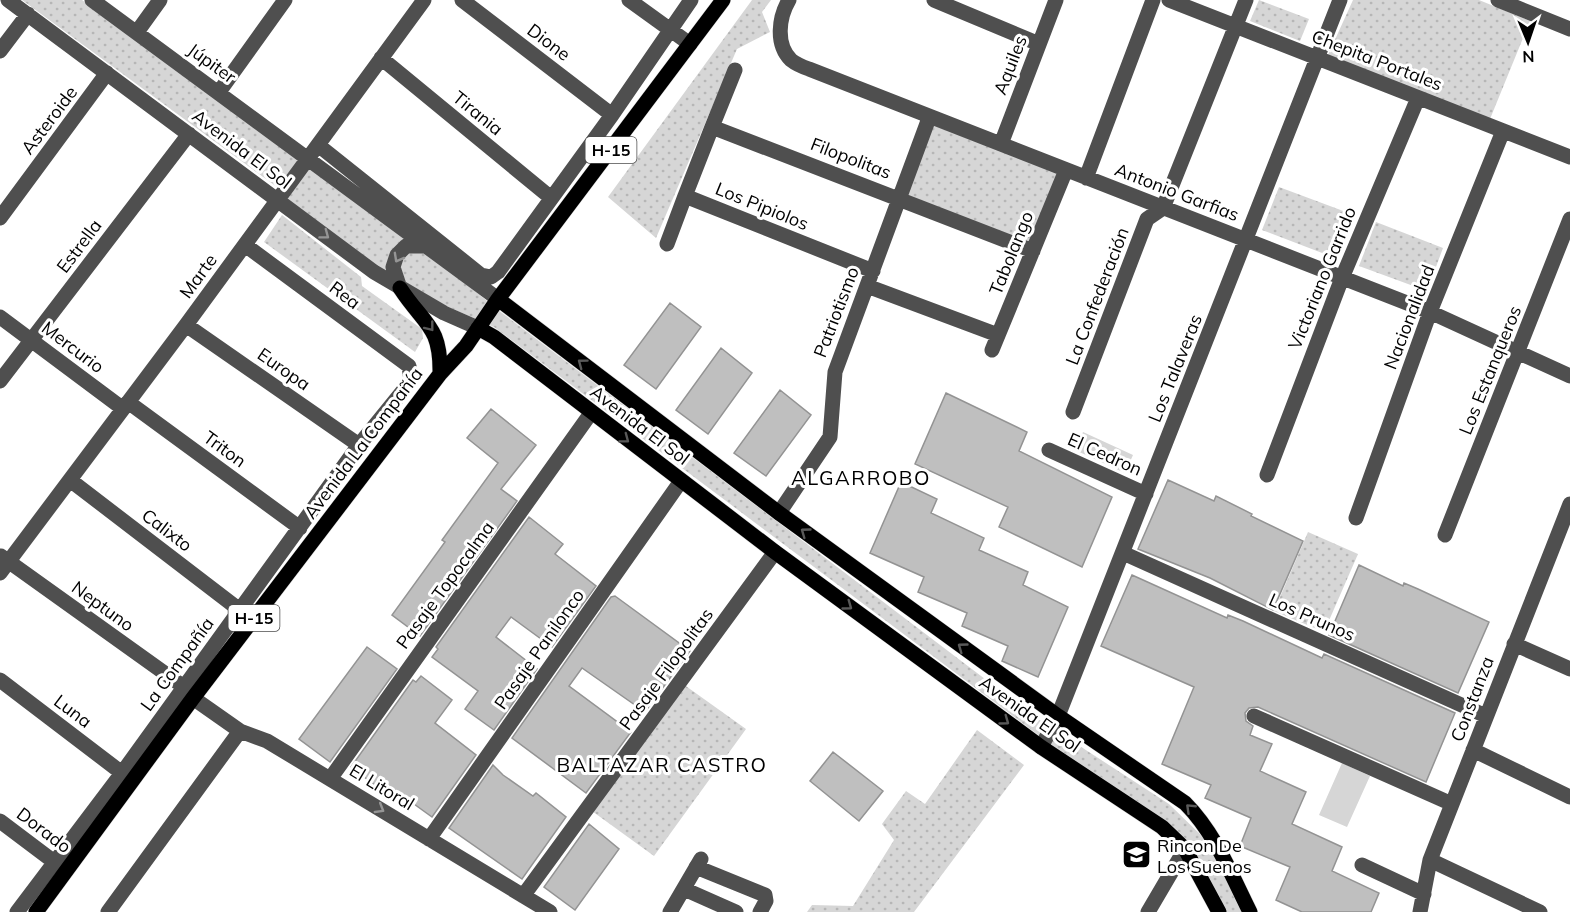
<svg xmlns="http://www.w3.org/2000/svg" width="1570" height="912" font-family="Mulish,sans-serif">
<defs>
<pattern id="grass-dots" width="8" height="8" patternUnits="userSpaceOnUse" patternTransform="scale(1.5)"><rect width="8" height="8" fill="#d6d6d6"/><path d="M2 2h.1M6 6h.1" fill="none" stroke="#b6b6b6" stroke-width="1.8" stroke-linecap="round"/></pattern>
</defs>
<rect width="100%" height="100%" fill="#fff"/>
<!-- grass -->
<path fill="url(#grass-dots)" d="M 22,0 L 82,0 L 423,249 L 502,313 L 1035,717 L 1169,804 L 1205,839 L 1245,912 L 1225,912 L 1193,851 L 494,327 L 401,286 L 277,197 L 281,190 Z
M 752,0 L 771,0 L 762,12 L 770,32 L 737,49 L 656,238 L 608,197 Z
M 1259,0 L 1309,19 L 1300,41 L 1250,21 Z
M 1353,0 L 1479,0 L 1530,21 L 1490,119 L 1328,55 Z
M 936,119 L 1066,170 L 1033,251 L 905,200 Z
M 1279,187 L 1346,212 L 1330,256 L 1262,230 Z
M 282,215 L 361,277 L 362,286 L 422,329 L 423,338 L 415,352 L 264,242 Z
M 1376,222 L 1443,248 L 1427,291 L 1359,266 Z
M 1308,532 L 1358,554 L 1324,632 L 1274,611 Z
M 676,679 L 746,729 L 654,856 L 585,806 Z
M 977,730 L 1024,765 L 914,912 L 807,912 L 812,905 L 853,906 L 894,840 L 882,824 L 906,791 L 925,804 Z"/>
<!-- pitch -->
<path fill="#d6d6d6" d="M 1083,432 L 1133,455 L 1125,473 L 1075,450 Z
M 1342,763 L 1370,776 L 1347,827 L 1319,815 Z"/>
<!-- building -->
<path fill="#bfbfbf" stroke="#939393" stroke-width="1.5" d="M 670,303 L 701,327 L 656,389 L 624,365 Z
M 721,348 L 752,373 L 708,434 L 676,410 Z
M 780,390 L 811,415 L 766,476 L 734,453 Z
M 946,393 L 1027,432 L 1019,451 L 1112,497 L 1082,567 L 999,527 L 1008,507 L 915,464 Z
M 491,409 L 536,445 L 501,489 L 517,501 L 420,636 L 392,615 L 445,542 L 442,540 L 498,463 L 467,438 Z
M 1168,480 L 1214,501 L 1216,496 L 1252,514 L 1251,516 L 1303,541 L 1273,610 L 1210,578 L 1138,549 Z
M 901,482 L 937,499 L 931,513 L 984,538 L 979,550 L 1028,572 L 1023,585 L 1068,607 L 1038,677 L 1002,661 L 1008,646 L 962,626 L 967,613 L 918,592 L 924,577 L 870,553 Z
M 529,517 L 563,544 L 555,554 L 596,586 L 552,647 L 511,617 L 496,637 L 537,669 L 494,730 L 465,709 L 478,691 L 432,657 L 438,649 L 436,647 Z
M 1359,565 L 1403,586 L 1404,583 L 1418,589 L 1489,622 L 1458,693 L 1329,635 Z
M 1132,575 L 1227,618 L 1228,615 L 1243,621 L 1322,658 L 1324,654 L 1455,713 L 1426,782 L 1258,707 L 1249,708 L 1245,713 L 1246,721 L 1253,726 L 1250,735 L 1272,744 L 1260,771 L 1306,792 L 1292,824 L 1342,847 L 1332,871 L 1379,893 L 1371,912 L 1302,912 L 1276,900 L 1290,867 L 1240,846 L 1251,818 L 1205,798 L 1211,785 L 1162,764 L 1194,687 L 1101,646 Z
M 615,596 L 690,651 L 645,712 L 582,668 L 569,686 L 631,732 L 586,793 L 512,738 L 611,597 Z
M 367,647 L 397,669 L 330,762 L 299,739 Z
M 421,676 L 452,700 L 435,723 L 476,755 L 432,817 L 389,786 L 384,792 L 351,767 L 413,680 L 416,682 Z
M 833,752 L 883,791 L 859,821 L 810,781 Z
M 493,765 L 503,775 L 533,796 L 536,793 L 566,817 L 522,879 L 449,828 Z
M 589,824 L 619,849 L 575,910 L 544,887 Z"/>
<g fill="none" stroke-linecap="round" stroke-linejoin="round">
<defs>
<path id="major" d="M 400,288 C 424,325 441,325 440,374
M 498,299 L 779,513 L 1058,716 L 1185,803 C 1215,833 1231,874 1250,912
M 478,328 L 494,337 L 775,552 L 1041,747 L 1162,827 L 1185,849 L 1219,912
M 36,912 L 193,698 L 440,374 L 466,346 L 498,299 L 723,0"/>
</defs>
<!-- major casing -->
<use href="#major" stroke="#dbdbdb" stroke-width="16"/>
<!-- minor -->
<path stroke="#4f4f4f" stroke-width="15" d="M 8,0 L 374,272 L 444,313 L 478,328
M 92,0 L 498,299
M 462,0 L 612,115
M 629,0 L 690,44
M 789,0 C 779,17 775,44 791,60 C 796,64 803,67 809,69 L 1430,312 L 1570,376
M 934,0 L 1039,44
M 1169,0 L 1570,157
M 1498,0 L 1570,29
M 137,32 L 160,0
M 0,51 L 28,14
M 381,58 L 550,197
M 735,70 L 712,127 L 1033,251
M 219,92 L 285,0
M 1001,144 L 1056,0
M 318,145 L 481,275 L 491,277 L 498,272 L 612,115 L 691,0
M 1086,178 L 1153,0
M 685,196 L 712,127
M 0,218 L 107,73
M 667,244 L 685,196 L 873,271
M 867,286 L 998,335
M 400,288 L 393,267 L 397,255 L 406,246 L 423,246
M 0,317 L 122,408
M 186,325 L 359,445
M 992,350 L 1066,170
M 0,381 L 189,134
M 128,402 L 300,528
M 1073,412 L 1147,219 L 1163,208 L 1246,0
M 1049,450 L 1146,494
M 1267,475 L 1342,278 L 1418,98
M 70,480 L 241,611
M 779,513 L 830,437 L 835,372 L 929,118
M 1356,518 L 1430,312 L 1503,131
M 1445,535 L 1570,219
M 1123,553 L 1486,716
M 1,556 L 184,687
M 0,573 L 186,325 L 424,0
M 1514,644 L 1570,669
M 0,680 L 122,773
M 193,698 L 240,731 L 267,741 L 550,912
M 1254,716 L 1452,804
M 1041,747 L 1058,716 L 1340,0
M 1473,750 L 1570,797
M 330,779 L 591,413
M 0,821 L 61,867
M 429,839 L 681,481
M 1430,860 L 1540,912
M 1362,865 L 1424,894
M 696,867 L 765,895 L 766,901 L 760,912
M 684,889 L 736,912
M 523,896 L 775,552
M 17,912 L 122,773 L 359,445 L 411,381 L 409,366 L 245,245
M 108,912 L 240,731
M 670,912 L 701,859
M 1148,912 L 1185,849
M 1420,912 L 1430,860 L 1570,504"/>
<!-- major -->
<use href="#major" stroke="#000" stroke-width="15"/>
</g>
<!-- one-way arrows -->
<defs><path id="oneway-chevron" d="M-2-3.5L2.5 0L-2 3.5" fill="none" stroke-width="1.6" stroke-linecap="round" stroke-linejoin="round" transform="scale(1.5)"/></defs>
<g stroke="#959595">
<use href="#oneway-chevron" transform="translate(325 235) rotate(37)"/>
<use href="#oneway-chevron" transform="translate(398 258) rotate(119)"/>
<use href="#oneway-chevron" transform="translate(380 809) rotate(31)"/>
</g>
<g stroke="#595959">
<use href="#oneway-chevron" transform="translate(430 327) rotate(52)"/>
<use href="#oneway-chevron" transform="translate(582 363) rotate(-143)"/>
<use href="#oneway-chevron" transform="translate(625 439) rotate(37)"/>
<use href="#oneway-chevron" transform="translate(805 532) rotate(-144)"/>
<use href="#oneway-chevron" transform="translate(848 606) rotate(36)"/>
<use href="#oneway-chevron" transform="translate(962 647) rotate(-144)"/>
<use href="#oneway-chevron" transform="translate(1005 721) rotate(36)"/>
<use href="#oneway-chevron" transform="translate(1190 808) rotate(-136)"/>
</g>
<!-- icons -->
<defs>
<symbol id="school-square" viewBox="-11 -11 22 22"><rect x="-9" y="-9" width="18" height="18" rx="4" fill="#000" stroke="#fff"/><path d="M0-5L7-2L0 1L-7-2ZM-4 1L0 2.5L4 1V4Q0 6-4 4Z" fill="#fff"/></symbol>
</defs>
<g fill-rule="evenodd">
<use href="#school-square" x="1120" y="838" width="33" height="33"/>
</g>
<g text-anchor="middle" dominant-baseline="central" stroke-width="6" stroke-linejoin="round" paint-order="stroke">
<!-- shield labels -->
<g fill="#fff" stroke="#4c4c4c" stroke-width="1.5">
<rect x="585.5" y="137" width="51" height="26" rx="4.5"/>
<rect x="228.5" y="605" width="51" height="26" rx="4.5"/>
</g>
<g font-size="16" font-weight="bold" fill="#000">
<text x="611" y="150">H-15</text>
<text x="254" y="618">H-15</text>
</g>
<!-- street labels -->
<g font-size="18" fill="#000" stroke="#fff">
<text transform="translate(549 42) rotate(37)">Dione</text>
<text transform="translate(1377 60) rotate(21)">Chepita Portales</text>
<text transform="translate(212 63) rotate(36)">Júpiter</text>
<text transform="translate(1010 65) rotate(-69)">Aquiles</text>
<text transform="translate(478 113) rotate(39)">Tirania</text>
<text transform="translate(49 120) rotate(-53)">Asteroide</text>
<text transform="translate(242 149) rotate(37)">Avenida El Sol</text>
<text transform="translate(851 158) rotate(21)">Filopolitas</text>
<text transform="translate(1177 192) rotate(21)">Antonio Garfias</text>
<text transform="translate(762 206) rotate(22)">Los Pipiolos</text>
<text transform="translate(79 246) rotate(-53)">Estrella</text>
<text transform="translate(1011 253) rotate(-68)">Tabolango</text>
<text transform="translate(198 276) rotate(-54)">Marte</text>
<text transform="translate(1322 278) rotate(-68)">Victoriano Garrido</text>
<text transform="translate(345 295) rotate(37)">Rea</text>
<text transform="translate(1097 296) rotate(-69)">La Confederación</text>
<text transform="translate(836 312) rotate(-69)">Patriotismo</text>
<text transform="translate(1409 317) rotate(-69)">Nacionalidad</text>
<text transform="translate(73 347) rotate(37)">Mercurio</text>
<text transform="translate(1175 368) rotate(-68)">Los Talaveras</text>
<text transform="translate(284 369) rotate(35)">Europa</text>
<text transform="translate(1490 370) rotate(-68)">Los Estanqueros</text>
<text transform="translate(640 425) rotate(37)">Avenida El Sol</text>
<text transform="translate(363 443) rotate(-53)">Avenida La Compañía</text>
<text transform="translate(225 449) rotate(36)">Triton</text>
<text transform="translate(1105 454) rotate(24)">El Cedron</text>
<text transform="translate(167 530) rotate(37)">Calixto</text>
<text transform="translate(445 585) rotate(-54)">Pasaje Topocalma</text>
<text transform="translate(103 606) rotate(36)">Neptuno</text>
<text transform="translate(1312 617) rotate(24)">Los Prunos</text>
<text transform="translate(539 649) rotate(-55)">Pasaje Panilonco</text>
<text transform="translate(177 664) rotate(-54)">La Compañía</text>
<text transform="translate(666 669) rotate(-54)">Pasaje Filopolitas</text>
<text transform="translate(1472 699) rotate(-69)">Constanza</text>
<text transform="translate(73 711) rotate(37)">Luna</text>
<text transform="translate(1030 714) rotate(35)">Avenida El Sol</text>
<text transform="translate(382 787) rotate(31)">El Litoral</text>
<text transform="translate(44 830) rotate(37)">Dorado</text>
</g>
<!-- poi labels -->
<g font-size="18" fill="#000" stroke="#fff" text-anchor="start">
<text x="1157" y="845">Rincon De<tspan x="1157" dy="21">Los Suenos</tspan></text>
</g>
<!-- neighbourhood labels -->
<g font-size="20" letter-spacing="1.5" fill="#000" stroke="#fff">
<text x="861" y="477">ALGARROBO</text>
<text x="662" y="764">BALTAZAR CASTRO</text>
</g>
</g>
<!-- north arrow -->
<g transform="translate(1528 42) rotate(178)" stroke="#ffffff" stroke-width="4.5" paint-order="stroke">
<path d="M0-4.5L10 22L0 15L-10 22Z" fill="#000000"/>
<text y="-9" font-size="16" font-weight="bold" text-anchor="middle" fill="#000000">N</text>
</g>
</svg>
